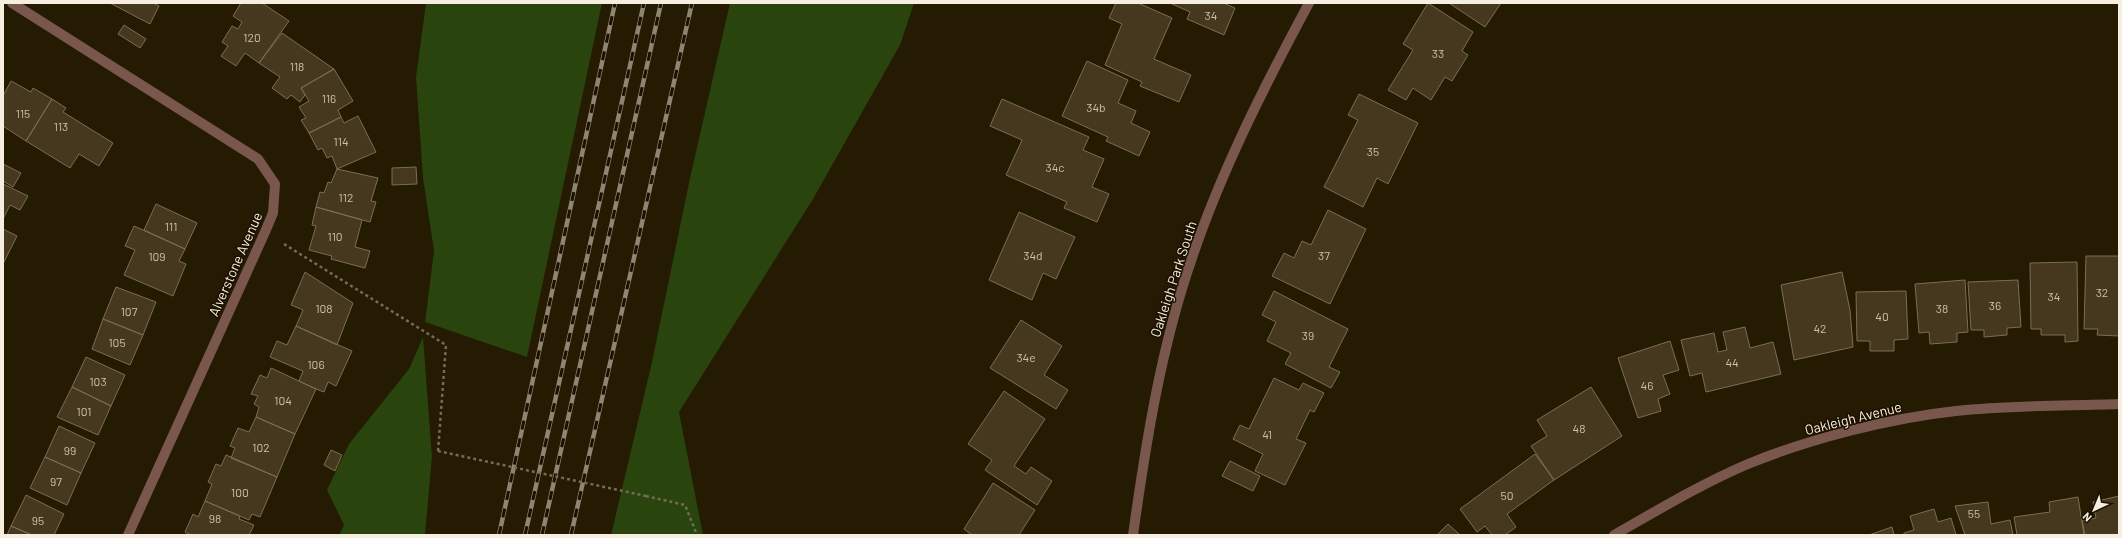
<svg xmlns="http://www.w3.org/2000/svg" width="2122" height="538" font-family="Barlow,sans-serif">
<rect width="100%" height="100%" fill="#251a02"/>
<!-- green -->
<path fill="#29440d" d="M 426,3 L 602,3 L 527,357 L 425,322 L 434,251 L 423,178 L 416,77 Z
M 730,3 L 914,3 L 900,45 L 813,199 L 679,412 L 703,535 L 611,535 L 652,362 L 690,178 Z
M 423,337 L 432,457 L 425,535 L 339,535 L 344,525 L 327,490 L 349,444 L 409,369 Z"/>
<!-- building -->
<path fill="#45381f" stroke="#7b6e53" d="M 110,3 L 153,3 L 159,6 L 150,24 Z
M 241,3 L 262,3 L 289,21 L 259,63 L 245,53 L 236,66 L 221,56 L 228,46 L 222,42 L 232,26 L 238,29 L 242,22 L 233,16 Z
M 1116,3 L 1138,3 L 1172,18 L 1154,59 L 1191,75 L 1179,102 L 1140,86 L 1142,82 L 1105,65 L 1122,24 L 1109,18 Z
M 1170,3 L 1223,3 L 1235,8 L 1224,35 L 1187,19 L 1190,12 Z
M 1428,3 L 1473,32 L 1462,51 L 1468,55 L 1452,81 L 1445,77 L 1431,100 L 1413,88 L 1406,100 L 1388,90 L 1413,50 L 1403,44 Z
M 1449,3 L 1501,3 L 1485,27 Z
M 124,25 L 146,39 L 140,48 L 118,34 Z
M 282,33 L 334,69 L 301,88 L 305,95 L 300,102 L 291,95 L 287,99 L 272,88 L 280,77 L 259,63 Z
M 1087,61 L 1128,80 L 1118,103 L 1136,111 L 1131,123 L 1150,132 L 1139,156 L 1106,141 L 1108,137 L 1062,116 Z
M 334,69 L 353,101 L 338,110 L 341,117 L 309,133 L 301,120 L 306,118 L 299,107 L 309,101 L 301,88 Z
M 11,81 L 31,92 L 33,88 L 52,99 L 26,141 L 3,126 L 3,96 Z
M 1359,94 L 1418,123 L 1388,184 L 1377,178 L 1363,207 L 1324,187 L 1358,120 L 1348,115 Z
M 52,99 L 66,108 L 63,112 L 113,143 L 99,166 L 79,154 L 70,168 L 26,141 Z
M 1002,99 L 1089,137 L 1083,150 L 1104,159 L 1092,187 L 1109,194 L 1097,222 L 1064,208 L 1067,202 L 1006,175 L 1022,140 L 990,126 Z
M 358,116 L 376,152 L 337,169 L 332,156 L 327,158 L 322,148 L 318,150 L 309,133 L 341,117 L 344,123 Z
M 3,164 L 21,173 L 13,187 L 3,181 Z
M 416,167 L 417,184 L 392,185 L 392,168 Z
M 337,169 L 378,178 L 371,201 L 376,202 L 370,222 L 316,207 L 320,192 L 324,193 L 328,182 L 331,183 Z
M 3,184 L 28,196 L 20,210 L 10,205 L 3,219 Z
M 156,204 L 197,223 L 185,249 L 144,230 Z
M 316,207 L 362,220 L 355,247 L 370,251 L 365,268 L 331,259 L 332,256 L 309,250 L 316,226 L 312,225 Z
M 1328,210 L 1366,229 L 1330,304 L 1272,276 L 1284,253 L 1294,258 L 1302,241 L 1311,245 Z
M 1019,212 L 1075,237 L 1056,279 L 1043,273 L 1032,300 L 989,280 Z
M 134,226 L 185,249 L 179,261 L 186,264 L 173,296 L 124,275 L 135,250 L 125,246 Z
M 3,229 L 17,236 L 3,264 Z
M 2086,256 L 2119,256 L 2119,336 L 2097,335 L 2098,329 L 2084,329 Z
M 2077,262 L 2078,341 L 2065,342 L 2065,335 L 2041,335 L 2041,329 L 2031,329 L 2030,263 Z
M 305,272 L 353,303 L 337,345 L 296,326 L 303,310 L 291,305 Z
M 1842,272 L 1850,310 L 1853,347 L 1794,360 L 1781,285 Z
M 1965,280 L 1968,332 L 1957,333 L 1957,342 L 1930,344 L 1929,332 L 1919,333 L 1915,284 Z
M 2018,280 L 2021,327 L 2007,328 L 2007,335 L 1984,337 L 1984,330 L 1971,330 L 1968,282 Z
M 116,287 L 156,302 L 143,335 L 103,319 Z
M 1274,291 L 1348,329 L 1329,367 L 1340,372 L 1331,388 L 1285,364 L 1291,353 L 1267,341 L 1276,322 L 1262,315 Z
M 1906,291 L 1908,339 L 1894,340 L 1894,351 L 1870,351 L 1870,341 L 1857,341 L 1856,292 Z
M 103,319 L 143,335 L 130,365 L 92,349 Z
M 1021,320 L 1062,346 L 1044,375 L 1068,390 L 1056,409 L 990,368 Z
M 296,326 L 352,351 L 336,386 L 328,382 L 324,392 L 316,389 L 299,381 L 303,371 L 270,357 L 277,341 L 287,345 Z
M 1745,327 L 1750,348 L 1773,342 L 1781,374 L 1706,392 L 1702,373 L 1690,376 L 1681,340 L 1714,333 L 1718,352 L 1727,350 L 1723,332 Z
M 1670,341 L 1679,370 L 1663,375 L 1670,394 L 1658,399 L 1661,411 L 1638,418 L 1618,358 Z
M 86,357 L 125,375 L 111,406 L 72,387 Z
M 271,368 L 316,389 L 295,434 L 256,417 L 259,407 L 254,404 L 258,396 L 251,394 L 260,375 L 267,378 Z
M 1274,378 L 1299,390 L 1303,383 L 1324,393 L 1314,412 L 1310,410 L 1296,439 L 1306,443 L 1285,485 L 1255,471 L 1263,454 L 1233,439 L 1240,425 L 1249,429 Z
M 72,387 L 111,406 L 98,435 L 57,417 Z
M 1591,387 L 1622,436 L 1554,480 L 1531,446 L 1547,436 L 1537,420 Z
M 1004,391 L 1045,419 L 1014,466 L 1026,474 L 1031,467 L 1052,481 L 1037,505 L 985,470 L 992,460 L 968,444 Z
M 256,417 L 295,434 L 277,477 L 231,458 L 235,448 L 230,446 L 238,428 L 249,432 Z
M 59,426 L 95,443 L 81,473 L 45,457 Z
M 331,450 L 342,455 L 335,471 L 324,465 Z
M 1535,454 L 1554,480 L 1507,514 L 1516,527 L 1505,535 L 1492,535 L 1485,526 L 1477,532 L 1460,509 Z
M 226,455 L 277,477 L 260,517 L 252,514 L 249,520 L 205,501 L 212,484 L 208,482 L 216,464 L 221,466 Z
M 45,457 L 81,473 L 67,505 L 30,488 Z
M 1230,461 L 1260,476 L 1253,491 L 1222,476 Z
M 993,483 L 1035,510 L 1019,535 L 972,535 L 964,529 Z
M 26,495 L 64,514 L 54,535 L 32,535 L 11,526 Z
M 2119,496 L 2119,535 L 2085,535 L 2082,521 L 2096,518 L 2093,502 Z
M 2078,497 L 2084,535 L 2017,535 L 2014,517 L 2050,512 L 2049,502 Z
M 205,501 L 240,516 L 239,519 L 254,525 L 249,535 L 191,535 L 185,532 L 193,514 L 198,517 Z
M 1988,502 L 1991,524 L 2010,520 L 2013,535 L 1965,535 L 1955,506 Z
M 1934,509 L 1938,522 L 1951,518 L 1956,535 L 1904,535 L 1904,533 L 1914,530 L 1910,516 Z
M 1448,524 L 1460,535 L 1437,535 Z
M 11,526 L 32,535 L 7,535 Z
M 1892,527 L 1894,535 L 1869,535 Z"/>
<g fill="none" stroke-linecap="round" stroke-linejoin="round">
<!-- path -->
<path stroke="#756c57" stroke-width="2.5" stroke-dasharray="3 3" stroke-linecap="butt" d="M 284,244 L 446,345 L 438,451
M 646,496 L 685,505 L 697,535"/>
<!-- minor -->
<path stroke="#7a574d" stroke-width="10" d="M 12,3 L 258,159 L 275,184 L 273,213 L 265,232 L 128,535
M 1133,535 C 1146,442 1161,347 1192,258 C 1222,169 1265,85 1309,3
M 1614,535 C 1658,510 1701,484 1748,464 C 1809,439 1890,418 1956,411 C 2010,405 2065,406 2119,404"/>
<defs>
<path id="rail" d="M 499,535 L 615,3
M 525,535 L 644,3
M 542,535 L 661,3
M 571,535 L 692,3"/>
</defs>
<!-- rail casing -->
<use href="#rail" stroke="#8f8572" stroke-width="4.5"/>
<!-- rail -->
<use href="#rail" stroke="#1c1000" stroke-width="3" stroke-dasharray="9" stroke-linecap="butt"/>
<!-- path-bridge -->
<path stroke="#756c57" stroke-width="2.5" stroke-dasharray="3 3" stroke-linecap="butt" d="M 438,451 L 646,496"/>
</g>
<g text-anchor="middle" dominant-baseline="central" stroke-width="3" stroke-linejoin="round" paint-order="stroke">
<!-- number labels -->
<g font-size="12" fill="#cac0af">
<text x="1211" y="15">34</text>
<text x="252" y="37">120</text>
<text x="1438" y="53">33</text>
<text x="297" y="66">118</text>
<text x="329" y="98">116</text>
<text x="1096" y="107">34b</text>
<text x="23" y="113">115</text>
<text x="61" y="126">113</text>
<text x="341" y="141">114</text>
<text x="1373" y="151">35</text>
<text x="1055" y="167">34c</text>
<text x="346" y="197">112</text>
<text x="171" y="226">111</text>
<text x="335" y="236">110</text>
<text x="1033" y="255">34d</text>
<text x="1324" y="255">37</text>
<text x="157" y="256">109</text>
<text x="2102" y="292">32</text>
<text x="2054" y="296">34</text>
<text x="1995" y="305">36</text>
<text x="324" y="308">108</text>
<text x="1942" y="308">38</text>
<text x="129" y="311">107</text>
<text x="1882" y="316">40</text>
<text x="1820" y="328">42</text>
<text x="1308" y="335">39</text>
<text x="117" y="342">105</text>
<text x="1026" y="357">34e</text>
<text x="1732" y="362">44</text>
<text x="316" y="364">106</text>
<text x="98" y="381">103</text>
<text x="1647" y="385">46</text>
<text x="283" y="400">104</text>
<text x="84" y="411">101</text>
<text x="1579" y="428">48</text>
<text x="1267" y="434">41</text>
<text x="261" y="447">102</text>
<text x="70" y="450">99</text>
<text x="56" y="481">97</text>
<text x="240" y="492">100</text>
<text x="1507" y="495">50</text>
<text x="1974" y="513">55</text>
<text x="215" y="518">98</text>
<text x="38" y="520">95</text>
</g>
<!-- street labels -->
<g font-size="14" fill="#f6eedf" stroke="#1c1000">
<text transform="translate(235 264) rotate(-66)">Alverstone Avenue</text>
<text transform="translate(1173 279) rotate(-72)">Oakleigh Park South</text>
<text transform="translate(1853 418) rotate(-14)">Oakleigh Avenue</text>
</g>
</g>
<!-- border -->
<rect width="2122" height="538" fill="none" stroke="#f6eedf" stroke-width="8"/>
<!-- north arrow -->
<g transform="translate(2094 510) rotate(224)" stroke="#1c1000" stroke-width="3" paint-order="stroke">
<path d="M0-3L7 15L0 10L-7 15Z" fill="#f6eedf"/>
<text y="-6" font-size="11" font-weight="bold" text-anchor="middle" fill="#f6eedf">N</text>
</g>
</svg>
